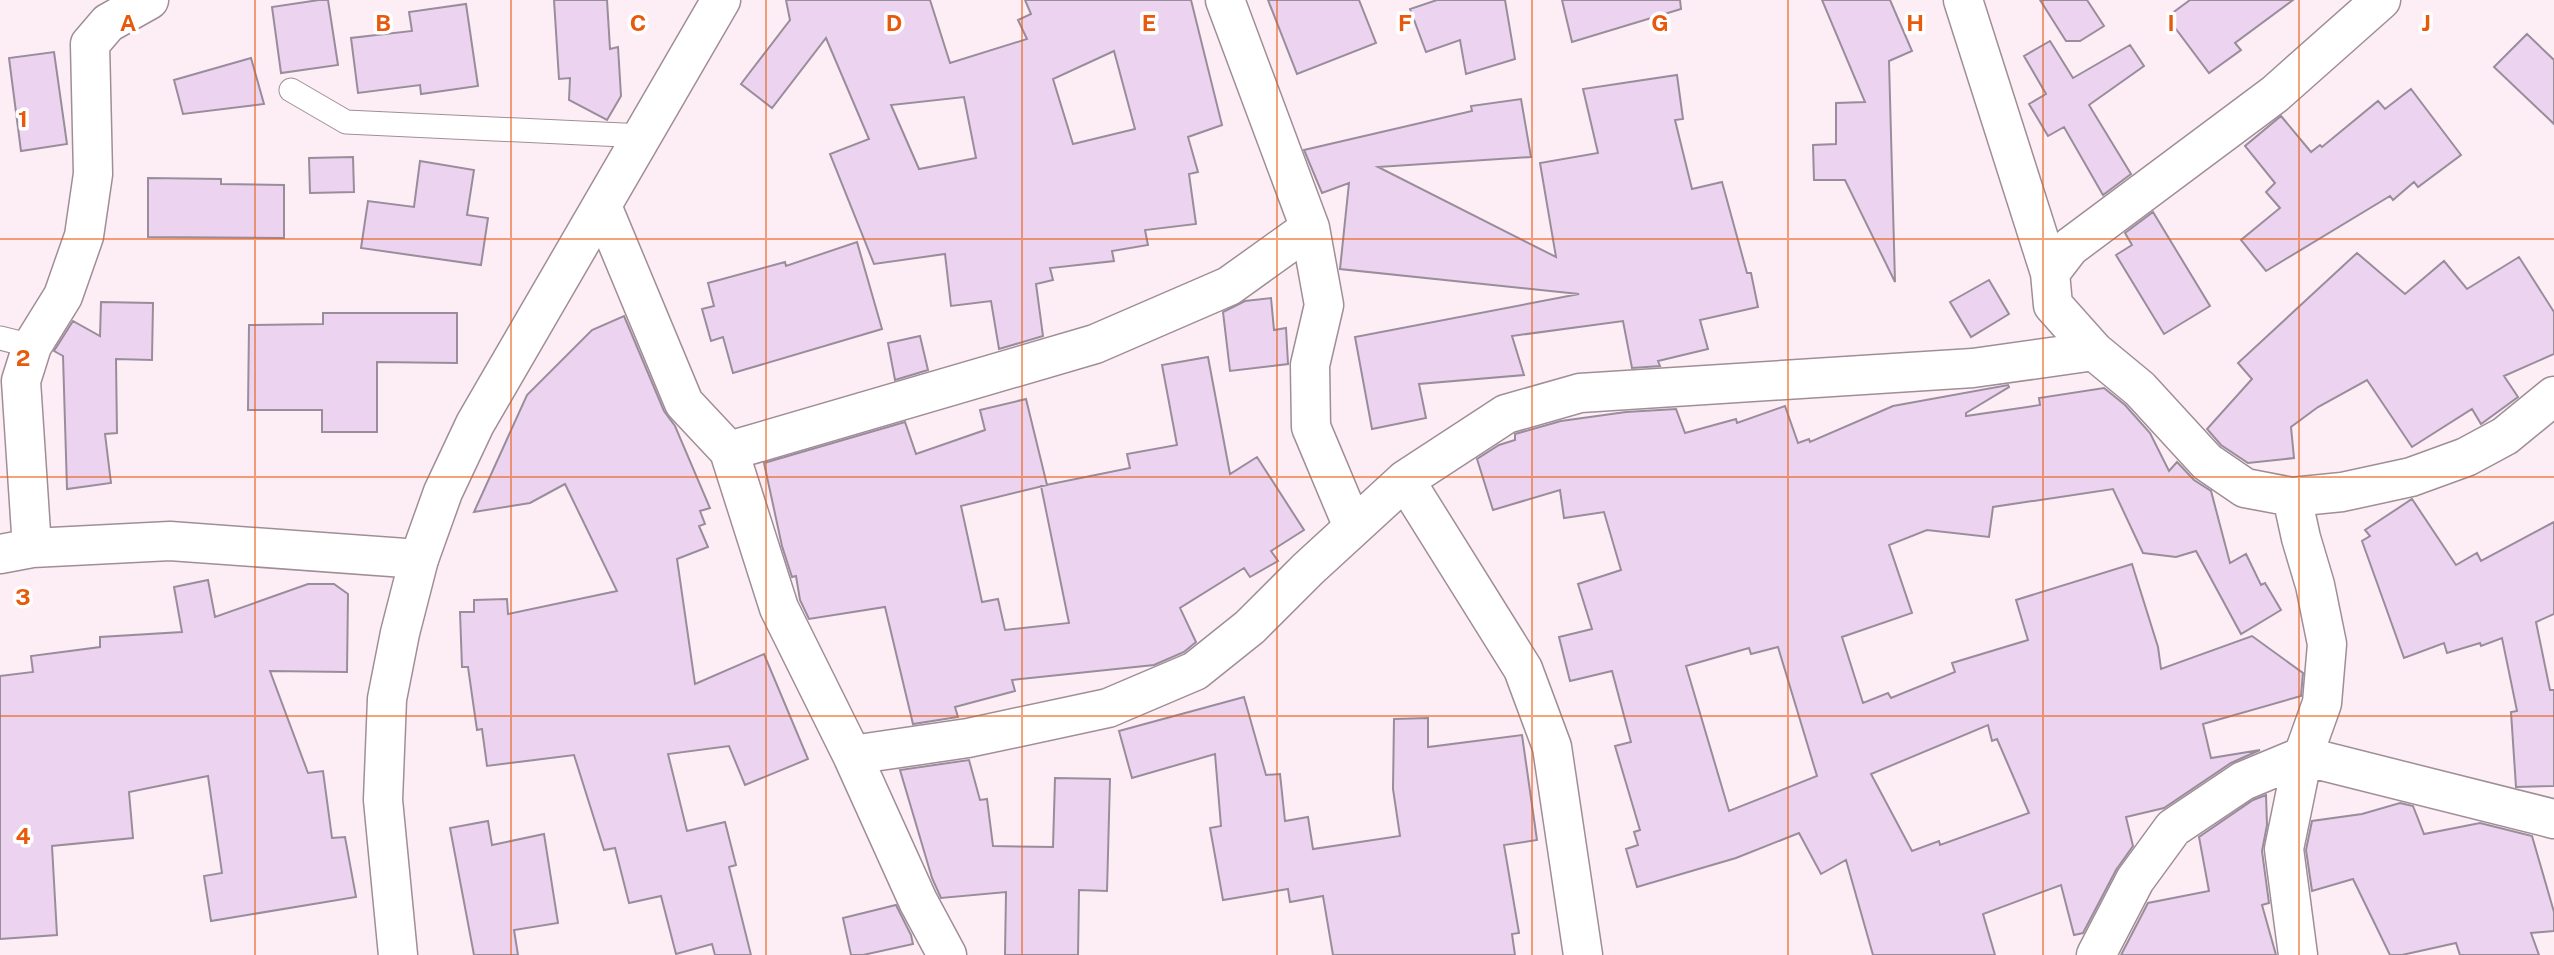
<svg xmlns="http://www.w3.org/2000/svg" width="2554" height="955" font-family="'Public Sans',sans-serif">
<rect width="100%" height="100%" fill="#fdeef5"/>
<!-- building -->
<path fill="#ecd4f0" stroke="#998d9b" stroke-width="2" fill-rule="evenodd" d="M 319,0 L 328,0 L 338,65 L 281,73 L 272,7 Z
M 554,0 L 607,0 L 610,49 L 618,47 L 621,96 L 607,120 L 569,100 L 570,78 L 559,79 Z
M 786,0 L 930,0 L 950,63 L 1027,39 L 1018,20 L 1031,14 L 1025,0 L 1191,0 L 1222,125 L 1188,137 L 1198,172 L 1189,174 L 1196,224 L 1145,230 L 1148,245 L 1112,251 L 1114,261 L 1050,268 L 1053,280 L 1036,284 L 1043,336 L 999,349 L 991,301 L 951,306 L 945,254 L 874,264 L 830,154 L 869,139 L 826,38 L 772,108 L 741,84 L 790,20 ZM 1114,51 L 1135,129 L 1073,144 L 1053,79 ZM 964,97 L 976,158 L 919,169 L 891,105 Z
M 1268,0 L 1359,0 L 1376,43 L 1297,74 Z
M 1437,0 L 1505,0 L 1515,59 L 1466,74 L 1460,40 L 1426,52 L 1410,9 Z
M 1562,0 L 1680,0 L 1681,9 L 1572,42 Z
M 1822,0 L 1890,0 L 1912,51 L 1889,61 L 1895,282 L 1845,180 L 1814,180 L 1813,145 L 1836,144 L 1836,103 L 1865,102 Z
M 2040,0 L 2087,0 L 2104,26 L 2080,41 L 2066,41 Z
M 2190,0 L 2293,0 L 2235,43 L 2241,50 L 2209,73 L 2167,17 Z
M 466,4 L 478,86 L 421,94 L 420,85 L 358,93 L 351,38 L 412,31 L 409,12 Z
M 2527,34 L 2554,60 L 2554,124 L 2494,67 Z
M 2050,41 L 2073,78 L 2130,45 L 2144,66 L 2089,105 L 2131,174 L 2103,195 L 2064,127 L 2048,136 L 2029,104 L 2046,94 L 2024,56 Z
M 54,52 L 67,144 L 21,151 L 9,58 Z
M 251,58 L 264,104 L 183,114 L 174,80 Z
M 1677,75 L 1683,119 L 1675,120 L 1692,189 L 1722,182 L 1747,273 L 1751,273 L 1758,307 L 1700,320 L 1708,349 L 1658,361 L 1660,366 L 1632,368 L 1623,321 L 1512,336 L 1524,375 L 1419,384 L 1426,418 L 1372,429 L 1355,337 L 1579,294 L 1340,269 L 1349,183 L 1322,193 L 1304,150 L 1472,111 L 1471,106 L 1521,99 L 1531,157 L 1378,167 L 1556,257 L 1540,163 L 1598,153 L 1583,89 Z
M 2411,89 L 2461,155 L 2418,187 L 2414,182 L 2393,200 L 2390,196 L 2266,271 L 2241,240 L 2280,208 L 2266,192 L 2275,183 L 2245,146 L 2281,116 L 2311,152 L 2320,145 L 2322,147 L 2378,101 L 2385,109 Z
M 353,157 L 354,192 L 310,193 L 309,158 Z
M 420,161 L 474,170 L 467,215 L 488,218 L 481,265 L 361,248 L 368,201 L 414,207 Z
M 148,178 L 221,179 L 221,184 L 284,185 L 284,238 L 148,237 Z
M 2153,212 L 2210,306 L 2164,334 L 2116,255 L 2132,245 L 2125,233 Z
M 857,242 L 882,329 L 733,373 L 723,337 L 711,341 L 702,309 L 714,306 L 708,283 L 785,262 L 786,266 Z
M 2357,253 L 2405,294 L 2444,261 L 2467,289 L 2519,257 L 2554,312 L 2554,354 L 2504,376 L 2518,397 L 2481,424 L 2472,409 L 2412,447 L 2367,380 L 2318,407 L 2291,427 L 2294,458 L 2248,463 L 2221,445 L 2207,429 L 2252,379 L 2238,363 Z
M 1989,280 L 2009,314 L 1971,337 L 1950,302 Z
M 1271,298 L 1274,330 L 1286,328 L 1288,364 L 1230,371 L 1223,312 L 1245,301 Z
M 101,302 L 153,303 L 152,360 L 116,359 L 117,433 L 105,434 L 111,483 L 67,489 L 63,356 L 54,351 L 73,321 L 100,336 Z
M 323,313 L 457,313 L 457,363 L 377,362 L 377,432 L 322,432 L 322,410 L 248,410 L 249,325 L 323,324 Z
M 624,316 L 664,411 L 675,426 L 710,508 L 700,511 L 705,524 L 699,526 L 708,547 L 677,559 L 695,684 L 764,654 L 808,759 L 745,785 L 729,746 L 668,754 L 687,831 L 725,822 L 736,865 L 729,867 L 751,955 L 715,955 L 712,944 L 676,954 L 661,896 L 629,903 L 615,848 L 604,850 L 574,755 L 487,766 L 482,729 L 477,730 L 468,667 L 462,667 L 460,612 L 474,612 L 474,600 L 507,599 L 508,614 L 617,591 L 565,484 L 530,503 L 474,512 L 527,395 L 592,330 Z
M 920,336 L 928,370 L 895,380 L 888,343 Z
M 1208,357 L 1230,474 L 1257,457 L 1304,530 L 1271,551 L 1278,561 L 1250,577 L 1244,568 L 1180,608 L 1196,642 L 1184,652 L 1154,665 L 1012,680 L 1015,691 L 955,707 L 958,717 L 913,724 L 885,607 L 809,619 L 800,600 L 796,576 L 792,577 L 782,546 L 764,463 L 905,422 L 916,454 L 985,430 L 980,410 L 1026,399 L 1047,485 L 961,506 L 982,602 L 998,599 L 1005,630 L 1069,623 L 1041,486 L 1130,468 L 1127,454 L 1177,445 L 1162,365 Z
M 2008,385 L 2009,387 L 1966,413 L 1966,416 L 2040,405 L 2039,398 L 2104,388 L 2125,405 L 2150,433 L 2169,471 L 2177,462 L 2194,480 L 2211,491 L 2230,563 L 2246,554 L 2261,585 L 2265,583 L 2281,610 L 2241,634 L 2196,551 L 2176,557 L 2143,553 L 2113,489 L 1993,507 L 1989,537 L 1927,530 L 1889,545 L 1912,613 L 1842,637 L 1863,703 L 1888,693 L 1891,698 L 1955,672 L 1952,663 L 2028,640 L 2016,600 L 2132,564 L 2158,647 L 2161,669 L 2252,636 L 2303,673 L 2301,696 L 2203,724 L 2211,758 L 2260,750 L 2231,763 L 2164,808 L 2126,817 L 2133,846 L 2116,870 L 2083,933 L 2074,935 L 2061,885 L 1983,914 L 1995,955 L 1873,955 L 1846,860 L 1821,874 L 1799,833 L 1736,858 L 1637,887 L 1626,849 L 1638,845 L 1634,832 L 1640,830 L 1615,746 L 1631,742 L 1612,671 L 1570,681 L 1559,637 L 1592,629 L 1578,584 L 1621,570 L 1604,512 L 1564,518 L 1560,490 L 1493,510 L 1477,459 L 1499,445 L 1515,440 L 1515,434 L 1561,421 L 1626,412 L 1676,409 L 1685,433 L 1736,419 L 1737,423 L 1785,406 L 1798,443 L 1809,439 L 1810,442 L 1893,406 ZM 1778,647 L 1817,776 L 1729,811 L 1686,666 L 1749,648 L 1751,654 ZM 1988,725 L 1992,741 L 1997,739 L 2029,813 L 1940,845 L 1939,841 L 1912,851 L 1871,774 Z
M 2412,499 L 2456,565 L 2477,553 L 2481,561 L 2554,522 L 2554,614 L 2536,622 L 2550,690 L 2554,690 L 2554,786 L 2516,787 L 2511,712 L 2517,711 L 2502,638 L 2481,646 L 2480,643 L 2447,653 L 2444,643 L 2404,658 L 2362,541 L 2370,536 L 2365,530 Z
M 208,580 L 215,617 L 308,584 L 334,584 L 348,594 L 347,672 L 270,671 L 308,773 L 323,771 L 332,838 L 345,837 L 356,897 L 211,921 L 204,876 L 222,873 L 208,776 L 129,792 L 133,838 L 52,846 L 57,935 L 0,939 L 0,676 L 33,672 L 31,656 L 100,647 L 100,637 L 182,632 L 174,587 Z
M 1244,697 L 1266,775 L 1280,774 L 1285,821 L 1308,817 L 1313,849 L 1400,836 L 1393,789 L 1394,719 L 1428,718 L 1428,747 L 1522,735 L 1537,840 L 1504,845 L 1519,933 L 1512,934 L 1515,955 L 1333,955 L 1323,896 L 1290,902 L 1288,889 L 1223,900 L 1210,828 L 1221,826 L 1215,754 L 1132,778 L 1119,731 Z
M 969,760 L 980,800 L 987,799 L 993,846 L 1053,847 L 1055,778 L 1110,779 L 1107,891 L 1079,890 L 1078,955 L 1005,955 L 1006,892 L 941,898 L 932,878 L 900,770 Z
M 2266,795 L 2267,825 L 2262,851 L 2269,903 L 2262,905 L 2276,955 L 2121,955 L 2148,903 L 2209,891 L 2199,837 L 2253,800 Z
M 2400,803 L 2413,806 L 2424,834 L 2480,823 L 2532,836 L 2554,912 L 2554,931 L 2531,933 L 2539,955 L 2460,955 L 2456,943 L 2402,955 L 2390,955 L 2353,879 L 2312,891 L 2306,850 L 2312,821 L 2362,814 Z
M 488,821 L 492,845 L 544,834 L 558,923 L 514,930 L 518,955 L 474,955 L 450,828 Z
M 896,905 L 911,935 L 913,944 L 863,955 L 851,955 L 843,918 Z"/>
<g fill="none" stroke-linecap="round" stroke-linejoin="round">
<defs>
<path id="lane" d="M 291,90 L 346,122 L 644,136
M 0,338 L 32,346"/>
<path id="street" d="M 1225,0 L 1310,228 L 1324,305 L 1310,365 L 1311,427 L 1353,527
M 1963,0 L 2050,273
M 2381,0 L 2275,94 L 2070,247 L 2050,273 L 2053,305 L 2094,351 L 2140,389 L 2207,462 L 2245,488 L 2292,497 L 2342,492 L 2411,477 L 2466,457 L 2505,436 L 2554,396
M 602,206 L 684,403 L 729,451 L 779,608 L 852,755 L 918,901 L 947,955
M 729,451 L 1095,344 L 1229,286 L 1310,228
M 1405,480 L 1523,669 L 1552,747 L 1583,955
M 2292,497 L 2301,538 L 2315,585 L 2327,644 L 2322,703 L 2303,756 L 2284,849 L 2298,955
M 32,548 L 21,381 L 32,346 L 63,296 L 84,236 L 93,174 L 90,44 L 108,23 L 149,0
M 0,554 L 32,548 L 170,541 L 419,559
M 852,755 L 968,738 L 1108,708 L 1195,671 L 1250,627 L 1308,569 L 1405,480 L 1506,414 L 1580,393 L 1973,368 L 2094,351
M 2096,955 L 2135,880 L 2173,828 L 2243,781 L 2303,756 L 2554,819"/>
<path id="secondary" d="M 398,955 L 383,800 L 387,699 L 400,633 L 419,559 L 443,492 L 475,424 L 721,0"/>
</defs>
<!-- lane casing -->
<use href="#lane" stroke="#a08e97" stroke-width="25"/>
<!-- street casing -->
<use href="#street" stroke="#a08e97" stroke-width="41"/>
<!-- secondary casing -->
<use href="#secondary" stroke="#a08e97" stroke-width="41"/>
<!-- lane -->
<use href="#lane" stroke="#fff" stroke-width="23"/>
<!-- street -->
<use href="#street" stroke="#fff" stroke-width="38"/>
<!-- secondary -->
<use href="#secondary" stroke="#fff" stroke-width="38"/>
</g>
<!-- grid -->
<path fill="none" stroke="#e8590c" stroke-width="2" stroke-opacity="0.55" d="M 255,0 L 255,955M 511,0 L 511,955M 766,0 L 766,955M 1022,0 L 1022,955M 1277,0 L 1277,955M 1532,0 L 1532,955M 1788,0 L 1788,955M 2043,0 L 2043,955M 2299,0 L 2299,955M 0,239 L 2554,239M 0,477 L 2554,477M 0,716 L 2554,716"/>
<g font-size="23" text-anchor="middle" font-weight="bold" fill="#e8590c" stroke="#fff" stroke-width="7" stroke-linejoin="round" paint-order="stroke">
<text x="128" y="31">A</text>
<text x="383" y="31">B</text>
<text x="638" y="31">C</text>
<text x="894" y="31">D</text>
<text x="1149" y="31">E</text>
<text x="1405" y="31">F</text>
<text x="1660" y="31">G</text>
<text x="1915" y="31">H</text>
<text x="2171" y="31">I</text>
<text x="2426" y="31">J</text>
<text x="23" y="127">1</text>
<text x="23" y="366">2</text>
<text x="23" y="605">3</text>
<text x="23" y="844">4</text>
</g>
</svg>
